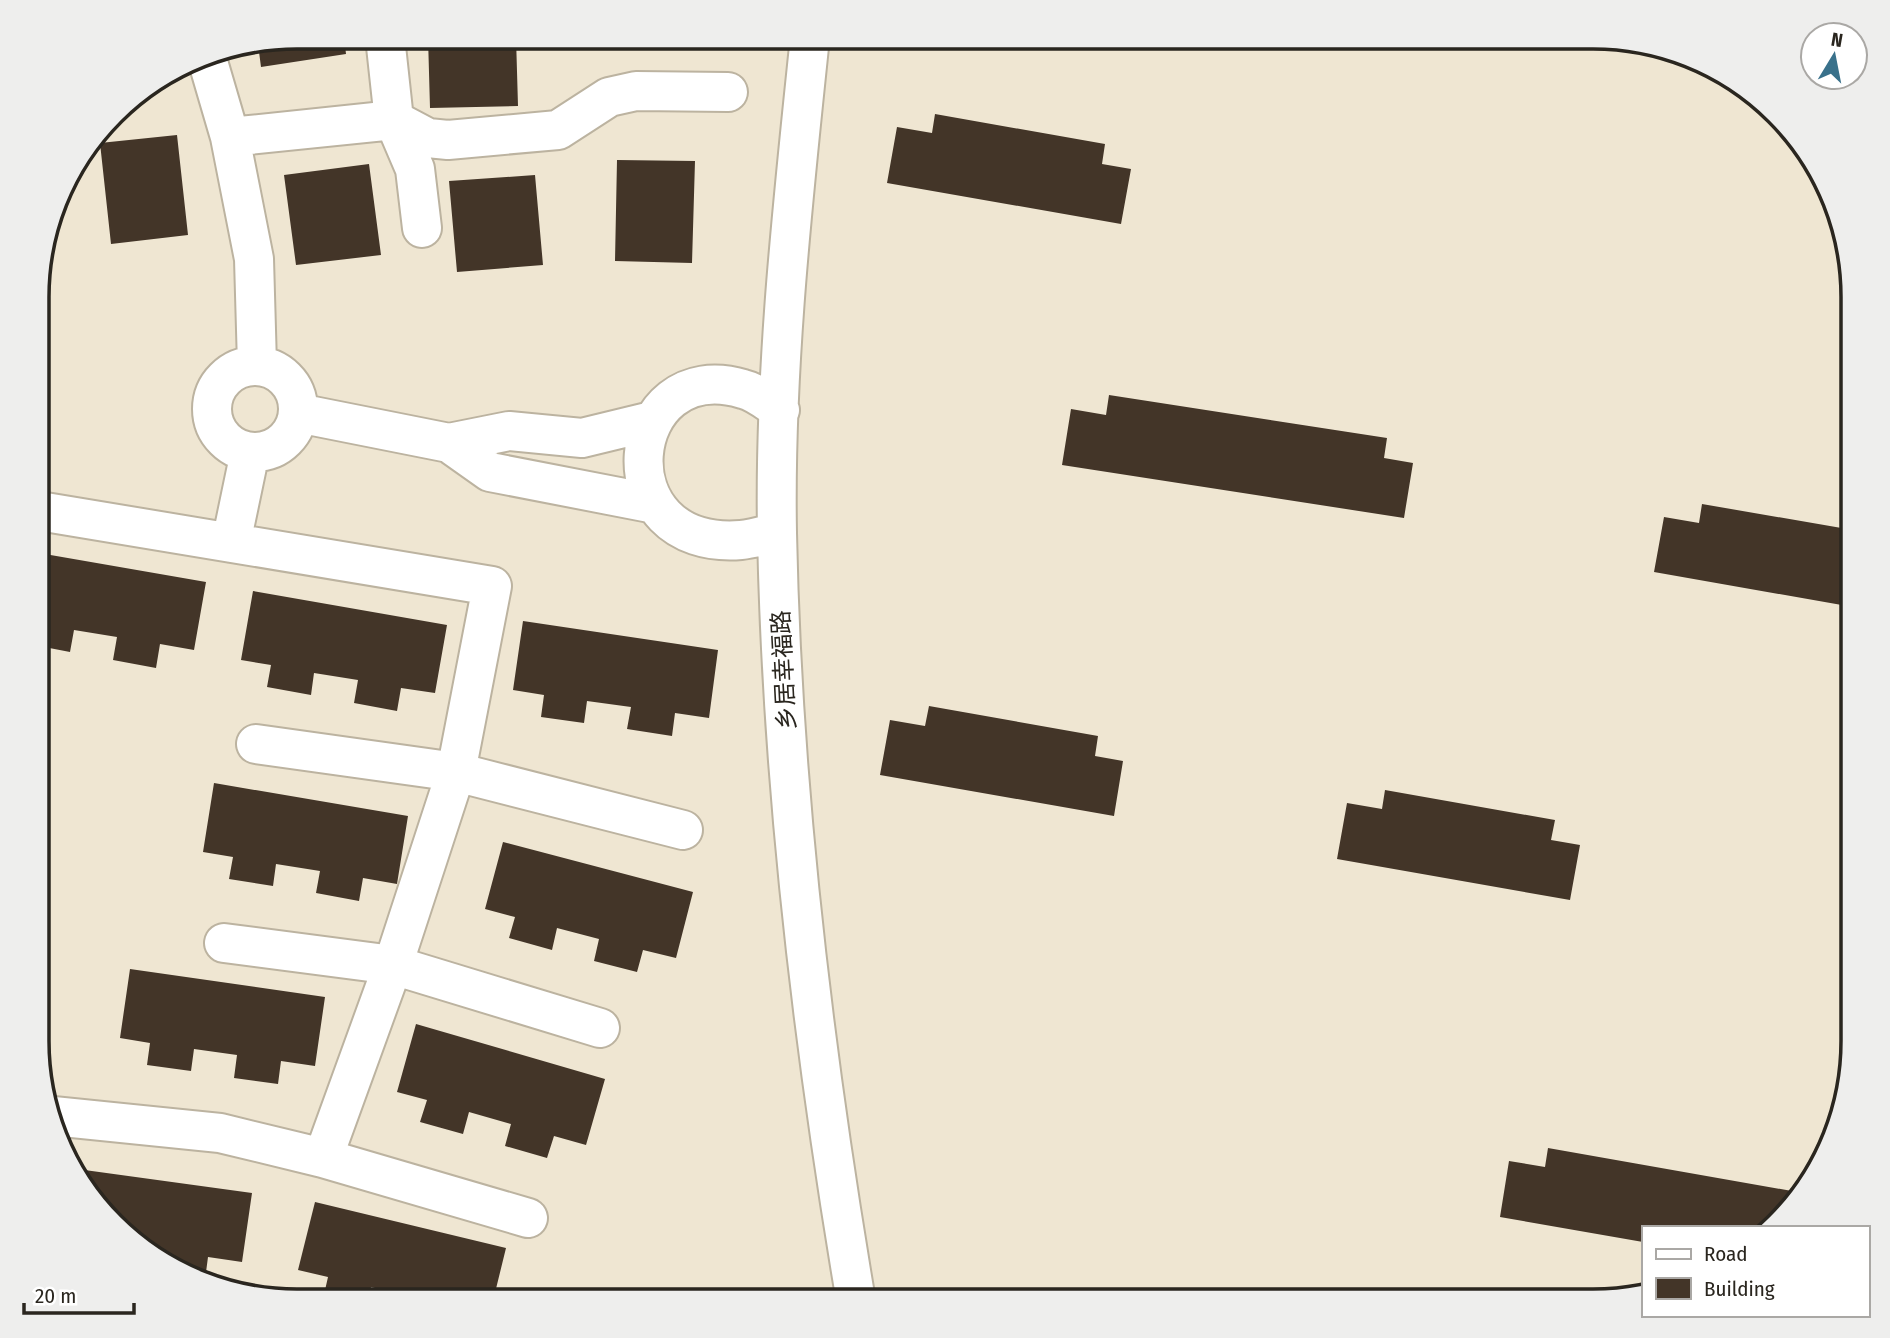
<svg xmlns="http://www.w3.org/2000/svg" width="1890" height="1338" font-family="'Fira Sans Condensed','Noto Sans SC',sans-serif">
<rect width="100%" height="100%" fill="#efe6d2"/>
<!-- building -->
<path fill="#433528" d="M 297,37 L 344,37 L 346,54 L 261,67 L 258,44 Z
M 428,37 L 516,37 L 518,106 L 430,108 Z
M 935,114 L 1105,144 L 1102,164 L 1131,169 L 1121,224 L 887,183 L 897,127 L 932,133 Z
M 177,135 L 188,235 L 111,244 L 100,143 Z
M 617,160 L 695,161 L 692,263 L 615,261 Z
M 369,164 L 381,255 L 296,265 L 284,175 Z
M 535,175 L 543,265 L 457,272 L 449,181 Z
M 1109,395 L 1387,438 L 1384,458 L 1413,463 L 1404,518 L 1062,465 L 1071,409 L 1106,415 Z
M 1702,504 L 1853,530 L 1853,607 L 1654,572 L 1664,517 L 1699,523 Z
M 39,553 L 206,582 L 194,650 L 160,644 L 156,668 L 113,660 L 117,637 L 74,630 L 70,652 L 39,646 Z
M 253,591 L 447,625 L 435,693 L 401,688 L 397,711 L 354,703 L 358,680 L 314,673 L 311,695 L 267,687 L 271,665 L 241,660 Z
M 523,621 L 718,650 L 709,718 L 675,713 L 672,736 L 627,729 L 631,707 L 587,701 L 584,723 L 541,717 L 544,695 L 513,690 Z
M 929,706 L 1098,736 L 1095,756 L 1123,761 L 1114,816 L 880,775 L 890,720 L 925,726 Z
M 214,783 L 408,816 L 397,884 L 363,878 L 359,901 L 316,893 L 320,871 L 276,864 L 273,886 L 229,879 L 233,857 L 203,852 Z
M 1385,790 L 1555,820 L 1551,840 L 1580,845 L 1570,900 L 1337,859 L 1347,803 L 1382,809 Z
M 503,842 L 693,892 L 676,958 L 643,950 L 637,972 L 594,961 L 599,939 L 557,928 L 552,950 L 509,938 L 515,917 L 485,909 Z
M 130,969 L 325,997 L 315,1066 L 281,1061 L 278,1084 L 234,1078 L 237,1055 L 194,1049 L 191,1071 L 147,1065 L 150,1043 L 120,1038 Z
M 416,1024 L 605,1079 L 586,1145 L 554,1136 L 547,1158 L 505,1146 L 511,1124 L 469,1112 L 463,1134 L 420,1122 L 427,1100 L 397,1092 Z
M 1548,1148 L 1803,1193 L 1765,1228 L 1643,1228 L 1643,1242 L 1500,1217 L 1509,1161 L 1545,1167 Z
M 70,1168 L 252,1193 L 242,1262 L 208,1257 L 205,1280 L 192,1278 L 163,1261 L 164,1251 L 138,1247 Z
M 315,1202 L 506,1248 L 493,1301 L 413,1301 L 414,1298 L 371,1287 L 368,1301 L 323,1299 L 328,1277 L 298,1270 Z"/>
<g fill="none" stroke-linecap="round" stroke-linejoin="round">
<defs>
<path id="minor" d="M 385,37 L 394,120 L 415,169 L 422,228
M 810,37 C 793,201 774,368 777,533 C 782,790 813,1048 856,1301
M 206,55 L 230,137 L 254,259 L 257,365
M 230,137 L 394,120 L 428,138 L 448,140 L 558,130 L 609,97 L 636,91 L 728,92
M212 409a43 43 0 1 1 86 0a43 43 0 1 1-86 0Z
M 298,413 L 449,443
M 652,421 L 582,438 L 509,431 L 449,443 L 490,472 L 655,504
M 39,511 L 492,586 L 456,772 L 393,965 L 323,1158
M 777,532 C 765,535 753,539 741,540 C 600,551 622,353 743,389 C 756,392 769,403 780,410
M 231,543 L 250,452
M 256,744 L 456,772 L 683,830
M 224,943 L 393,965 L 600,1028
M 53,1116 L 220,1133 L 323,1158 L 528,1218"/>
</defs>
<!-- minor casing -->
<use href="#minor" stroke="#bcb3a0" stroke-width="42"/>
<!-- minor -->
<use href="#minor" stroke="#fff" stroke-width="38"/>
</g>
<g text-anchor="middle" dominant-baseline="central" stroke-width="7" stroke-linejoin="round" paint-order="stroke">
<!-- street labels -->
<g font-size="24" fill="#2a261f" stroke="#fff">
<text transform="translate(784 670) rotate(-93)">乡居幸福路</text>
</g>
</g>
<!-- crop -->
<path d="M0 0H1890V1338H0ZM297 49H1593A248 248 0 0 1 1841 297V1041A248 248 0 0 1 1593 1289H297A248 248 0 0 1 49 1041V297A248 248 0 0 1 297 49Z" fill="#eeeeed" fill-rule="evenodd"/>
<path fill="none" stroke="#2a261f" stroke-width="3.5" d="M297 49H1593A248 248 0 0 1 1841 297V1041A248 248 0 0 1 1593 1289H297A248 248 0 0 1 49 1041V297A248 248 0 0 1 297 49Z"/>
<!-- legend -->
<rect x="1642" y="1226" width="228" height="91" fill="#ffffff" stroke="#aaa8a5" stroke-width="2"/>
<rect x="1656" y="1249" width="35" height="10" fill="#ffffff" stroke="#aaa8a5" stroke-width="2"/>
<text x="1704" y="1261" font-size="21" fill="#2a261f">Road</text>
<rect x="1656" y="1278" width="35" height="21" fill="#433528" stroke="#aaa8a5" stroke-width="2"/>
<text x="1704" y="1296" font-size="21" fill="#2a261f">Building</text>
<!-- north arrow -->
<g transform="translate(1834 56) rotate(10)"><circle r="33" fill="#ffffff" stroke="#aaa8a5" stroke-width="2"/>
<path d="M0-5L12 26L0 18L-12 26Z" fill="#39718b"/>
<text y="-10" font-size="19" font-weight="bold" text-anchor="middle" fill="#2a261f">N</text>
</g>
<!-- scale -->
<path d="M24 1303v10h110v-10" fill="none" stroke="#2a261f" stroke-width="3.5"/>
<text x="35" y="1303" font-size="21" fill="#2a261f" stroke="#ffffff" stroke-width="5" paint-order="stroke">20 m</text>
</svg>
